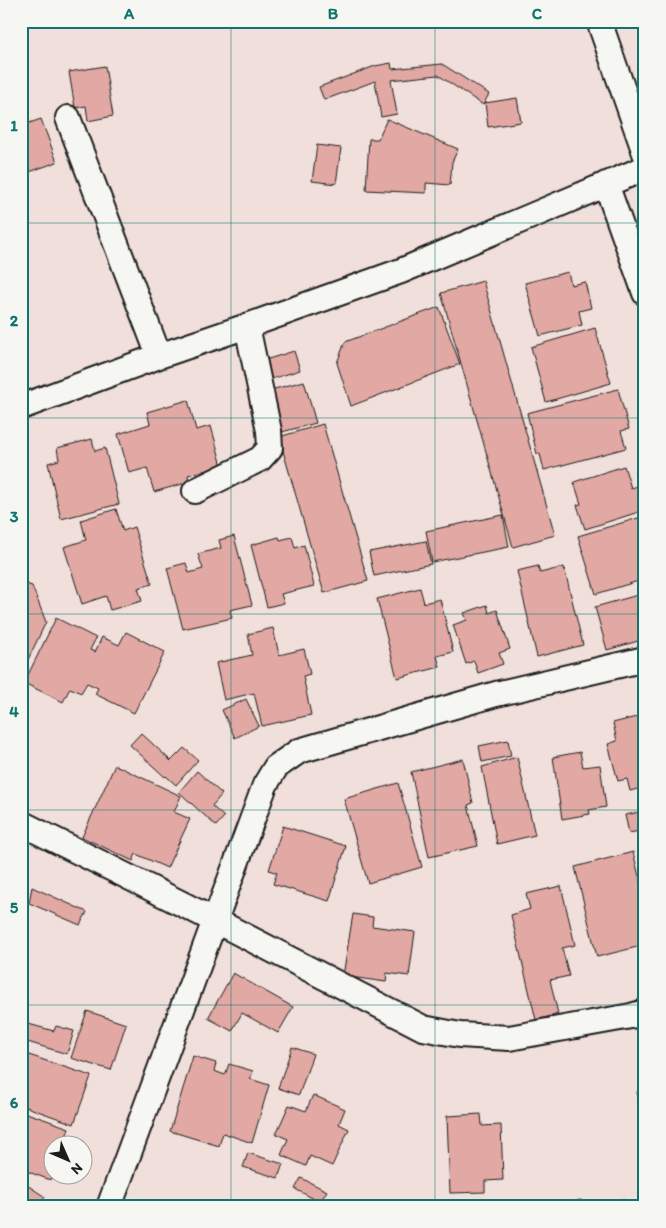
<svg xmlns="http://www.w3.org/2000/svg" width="666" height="1228" font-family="Itim,sans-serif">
<rect width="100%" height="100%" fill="#f0dfda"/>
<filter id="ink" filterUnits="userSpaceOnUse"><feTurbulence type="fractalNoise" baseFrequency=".02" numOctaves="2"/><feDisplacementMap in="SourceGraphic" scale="10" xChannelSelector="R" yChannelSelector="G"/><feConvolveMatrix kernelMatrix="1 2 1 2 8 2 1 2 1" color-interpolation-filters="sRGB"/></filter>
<g filter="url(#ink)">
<!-- building -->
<path fill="#e2a8a3" stroke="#1c1c1c" d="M 391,63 L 392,69 L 442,64 L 489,94 L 483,105 L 438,75 L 391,80 L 397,114 L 381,117 L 375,81 L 324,100 L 319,87 L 375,66 Z
M 105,66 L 113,116 L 88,121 L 86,106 L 75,108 L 69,72 Z
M 517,98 L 521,122 L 488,127 L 485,103 Z
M 41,119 L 57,162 L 21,175 L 21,126 Z
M 387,119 L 458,149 L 452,162 L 450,185 L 426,183 L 426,193 L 366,190 L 369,139 L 378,139 Z
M 317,145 L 341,148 L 336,184 L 312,181 Z
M 568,272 L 571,285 L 585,282 L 591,308 L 579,311 L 582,325 L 540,336 L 525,283 Z
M 483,281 L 555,535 L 513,547 L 441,293 Z
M 439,307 L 460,364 L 351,406 L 337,363 L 345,342 Z
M 595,328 L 611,383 L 546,402 L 531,347 Z
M 294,351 L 300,370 L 268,380 L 262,361 Z
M 304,381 L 316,423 L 278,433 L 267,391 Z
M 618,389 L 629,429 L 621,431 L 626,448 L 544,470 L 540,454 L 537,454 L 527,413 Z
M 188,400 L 196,430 L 211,426 L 222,466 L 188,475 L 189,482 L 154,492 L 147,468 L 129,473 L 118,434 L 150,424 L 147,412 Z
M 323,424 L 368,581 L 324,593 L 279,437 Z
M 92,439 L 95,451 L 105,448 L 119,504 L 61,519 L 48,463 L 59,460 L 57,448 Z
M 624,466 L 631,488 L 638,486 L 645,510 L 585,529 L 577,505 L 581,504 L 574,482 Z
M 116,509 L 123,531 L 134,527 L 152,584 L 138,588 L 142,601 L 110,610 L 106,596 L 82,604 L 64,547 L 86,540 L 81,520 Z
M 503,515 L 509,547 L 432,562 L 426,531 Z
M 645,516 L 645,579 L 596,594 L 578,536 Z
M 234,536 L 252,605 L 230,610 L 232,618 L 183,629 L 167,568 L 186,563 L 189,573 L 203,569 L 198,554 L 221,548 L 219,540 Z
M 279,537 L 280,540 L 292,537 L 295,548 L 304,545 L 314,586 L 281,594 L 284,603 L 267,607 L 251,545 Z
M 426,541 L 431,564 L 374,576 L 369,552 Z
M 538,566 L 540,573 L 564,567 L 583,645 L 537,657 L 517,571 Z
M 21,582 L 32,586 L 46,622 L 21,674 Z
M 420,588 L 424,603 L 440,599 L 453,652 L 437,656 L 440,667 L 397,678 L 377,599 Z
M 645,593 L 645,639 L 607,650 L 595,607 Z
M 487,605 L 489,613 L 497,610 L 510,649 L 499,653 L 503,664 L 478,673 L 474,661 L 466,664 L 453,625 L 467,620 L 464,613 Z
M 56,618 L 96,638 L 90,650 L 95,652 L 102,637 L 119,645 L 126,632 L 165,652 L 134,713 L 95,694 L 98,688 L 87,683 L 81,693 L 70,688 L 63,702 L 24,683 Z
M 273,628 L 279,655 L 304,649 L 310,674 L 303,676 L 311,715 L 262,726 L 254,693 L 224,700 L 216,663 L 252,655 L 248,634 Z
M 246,699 L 259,726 L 235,738 L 222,710 Z
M 640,716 L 643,726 L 645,726 L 645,787 L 630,791 L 627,779 L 618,781 L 608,744 L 617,741 L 613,723 Z
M 141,733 L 171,761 L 184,748 L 198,760 L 176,785 L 166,776 L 165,777 L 130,745 Z
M 508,740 L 511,756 L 482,762 L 479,746 Z
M 580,752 L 583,767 L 600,765 L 606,807 L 589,810 L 590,814 L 562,819 L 553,757 Z
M 517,757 L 535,835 L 497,844 L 482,767 Z
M 463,759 L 473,803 L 468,805 L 478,846 L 429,857 L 411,772 Z
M 115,765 L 181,796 L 174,812 L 190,819 L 167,868 L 136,854 L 133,861 L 82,837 Z
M 197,771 L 222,794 L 212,806 L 224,817 L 216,826 L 179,792 Z
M 398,783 L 422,867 L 368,883 L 344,799 Z
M 645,811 L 645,830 L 629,833 L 625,815 Z
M 283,826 L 346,846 L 329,901 L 273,884 L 277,873 L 269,870 Z
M 633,852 L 645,901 L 645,945 L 597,957 L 575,867 Z
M 561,886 L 575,945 L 562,948 L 569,976 L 550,980 L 558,1014 L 536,1020 L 511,915 L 530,909 L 526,894 Z
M 32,887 L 87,912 L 80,925 L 29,903 Z
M 353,914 L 373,917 L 372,926 L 415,932 L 409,976 L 387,973 L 386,982 L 343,976 Z
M 233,973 L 293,1007 L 278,1033 L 242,1013 L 232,1031 L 208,1018 Z
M 87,1011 L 126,1024 L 111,1070 L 71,1058 Z
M 21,1022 L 54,1031 L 56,1026 L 74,1031 L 67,1054 L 21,1040 Z
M 292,1047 L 313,1054 L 299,1095 L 278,1088 Z
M 29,1055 L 91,1076 L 74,1124 L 21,1105 L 21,1078 Z
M 193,1056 L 216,1063 L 214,1071 L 225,1075 L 229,1064 L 253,1071 L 250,1079 L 269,1085 L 252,1143 L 223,1133 L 219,1146 L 170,1131 Z
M 645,1090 L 645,1123 L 637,1092 Z
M 313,1095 L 345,1109 L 339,1124 L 349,1129 L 332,1166 L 310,1156 L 306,1166 L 281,1155 L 288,1139 L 276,1134 L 289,1105 L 306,1111 Z
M 21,1111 L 69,1128 L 63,1146 L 52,1146 L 52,1173 L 50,1180 L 21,1169 Z
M 481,1114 L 482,1126 L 501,1125 L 503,1180 L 485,1181 L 485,1192 L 450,1193 L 447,1116 Z
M 248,1153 L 283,1164 L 278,1178 L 243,1167 Z
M 301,1178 L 327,1191 L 320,1202 L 295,1189 Z
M 21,1181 L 45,1197 L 39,1207 L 21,1207 Z
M 623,1199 L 625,1207 L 590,1207 Z
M 581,1200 L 583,1207 L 549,1207 Z
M 337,1203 L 350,1207 L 336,1207 Z"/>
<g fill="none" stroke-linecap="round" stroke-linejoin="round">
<defs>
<path id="minor" d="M 599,21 L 645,153
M 68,118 L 159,356
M 606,184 L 645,293
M 21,407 L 159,356 L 247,326 L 401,271 L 645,168
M 195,491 L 260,459 L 270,448 L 269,431 L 247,326
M 21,823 L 214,920 L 423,1028 L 460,1035 L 509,1038 L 631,1016 L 645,1012
M 109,1207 L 265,785 L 276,767 L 299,751 L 496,694 L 645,659"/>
</defs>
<!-- minor casing -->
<use href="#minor" stroke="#1c1c1c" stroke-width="28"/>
<!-- minor -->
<use href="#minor" stroke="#f6f6f2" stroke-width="24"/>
</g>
</g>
<!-- grid -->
<path fill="none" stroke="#0f766e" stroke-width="1" stroke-opacity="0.55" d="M 231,21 L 231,1207M 435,21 L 435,1207M 21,223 L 645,223M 21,418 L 645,418M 21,614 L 645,614M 21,810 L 645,810M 21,1005 L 645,1005"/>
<!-- margin -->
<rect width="666" height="1228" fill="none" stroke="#f6f6f2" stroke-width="55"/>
<!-- north arrow -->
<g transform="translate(68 1160) rotate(135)"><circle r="24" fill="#f6f6f2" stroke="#9f9f9c"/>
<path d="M0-4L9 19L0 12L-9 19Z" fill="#1c1c1c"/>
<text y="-8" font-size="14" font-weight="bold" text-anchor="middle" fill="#1c1c1c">N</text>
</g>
<rect x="28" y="28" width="610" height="1172" fill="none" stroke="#0f766e" stroke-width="2"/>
<g font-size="16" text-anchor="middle" font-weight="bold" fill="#0f766e">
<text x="129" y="19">A</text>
<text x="333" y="19">B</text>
<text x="537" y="19">C</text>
<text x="14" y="131">1</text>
<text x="14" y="326">2</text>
<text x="14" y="522">3</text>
<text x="14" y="717">4</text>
<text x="14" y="913">5</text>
<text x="14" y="1108">6</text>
</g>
</svg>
